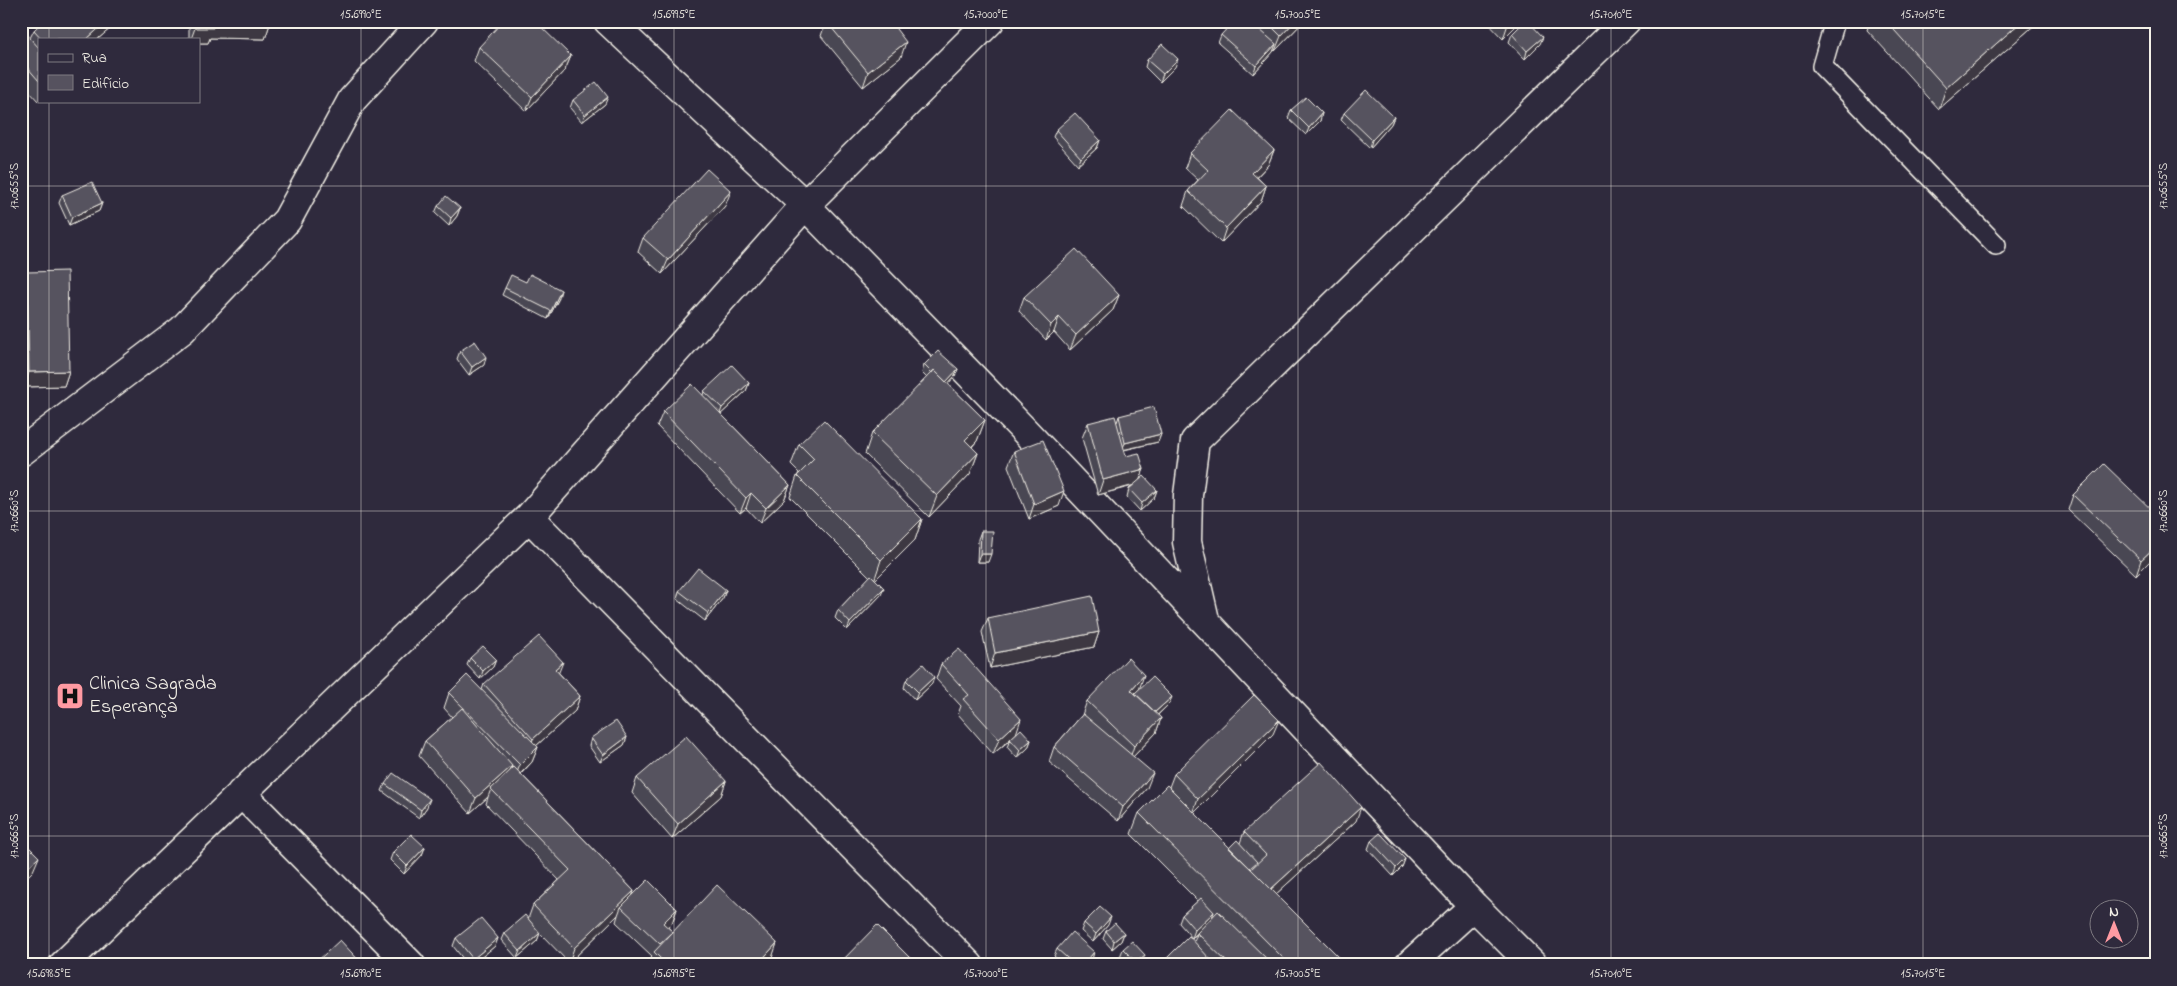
<svg xmlns="http://www.w3.org/2000/svg" width="2177" height="986" font-family="'Indie Flower',sans-serif">
<rect width="100%" height="100%" fill="#2f2a3d"/>
<filter id="ink" filterUnits="userSpaceOnUse"><feTurbulence type="fractalNoise" baseFrequency=".02" numOctaves="2"/><feDisplacementMap in="SourceGraphic" scale="10" xChannelSelector="R" yChannelSelector="G"/><feConvolveMatrix kernelMatrix="1 2 1 2 8 2 1 2 1" color-interpolation-filters="sRGB"/></filter>
<g filter="url(#ink)">
<g fill="none" stroke-linecap="round" stroke-linejoin="round">
<defs>
<path id="service" d="M 1835,21 L 1822,66 L 1996,245"/>
<path id="minor" d="M 608,21 L 805,205 L 1022,428 L 1474,906 L 1533,965
M 21,452 L 182,330 L 287,220 L 352,100 L 424,21
M 529,517 L 969,965
M 1205,620 L 1187,542 L 1188,495 L 1195,441 L 1626,21
M 241,793 L 411,965
M 63,965 L 529,517 L 805,205 L 990,21
M 1409,965 L 1474,906"/>
</defs>
<!-- service casing -->
<use href="#service" stroke="#f4f1e8" stroke-width="22"/>
<!-- minor casing -->
<use href="#minor" stroke="#f4f1e8" stroke-width="31"/>
<!-- service -->
<use href="#service" stroke="#2f2a3d" stroke-width="19"/>
<!-- minor -->
<use href="#minor" stroke="#2f2a3d" stroke-width="28"/>
</g>
<!-- wall -->
<path fill="#4a4752" stroke="#f4f1e8" d="M 189,21 L 270,21 L 270,24 L 265,39 L 210,38 L 208,43 L 199,43 L 199,39 L 189,39 Z
M 826,21 L 901,57 L 863,87 L 821,36 Z
M 1255,21 L 1304,21 L 1275,51 L 1274,50 L 1273,52 L 1253,74 L 1218,43 L 1221,35 L 1254,24 Z
M 1486,21 L 1521,21 L 1503,39 Z
M 1870,21 L 2039,21 L 1939,109 L 1867,30 Z
M 112,27 L 98,39 L 39,39 L 39,100 L 38,101 L 21,82 L 21,28 L 30,38 L 34,30 Z
M 1512,34 L 1540,44 L 1525,59 L 1509,42 Z
M 479,47 L 571,56 L 565,70 L 526,111 L 474,61 Z
M 1147,60 L 1175,67 L 1160,82 L 1145,67 Z
M 573,100 L 605,104 L 582,122 L 570,108 Z
M 1291,110 L 1322,113 L 1320,121 L 1306,135 L 1288,118 Z
M 1344,113 L 1394,117 L 1391,124 L 1370,148 L 1341,120 Z
M 1056,130 L 1100,140 L 1097,148 L 1078,165 L 1053,137 Z
M 1274,150 L 1268,165 L 1257,177 L 1266,186 L 1261,201 L 1221,243 L 1183,206 L 1188,191 L 1198,180 L 1185,168 L 1190,153 Z
M 62,195 L 102,203 L 99,211 L 69,225 L 59,203 Z
M 438,206 L 460,208 L 457,216 L 449,226 L 435,213 Z
M 725,206 L 662,274 L 638,252 L 643,238 Z
M 27,272 L 69,371 L 64,386 L 24,387 L 22,287 Z
M 526,282 L 559,298 L 548,319 L 502,295 L 505,288 Z
M 1119,295 L 1113,310 L 1070,350 L 1054,332 L 1046,340 L 1019,311 L 1024,297 Z
M 460,351 L 484,365 L 469,375 L 457,359 Z
M 924,365 L 958,369 L 955,376 L 948,384 L 985,420 L 977,441 L 972,447 L 978,453 L 970,474 L 929,517 L 865,454 L 872,433 L 927,378 L 922,373 Z
M 749,383 L 746,391 L 721,414 L 790,485 L 784,500 L 760,523 L 746,508 L 740,513 L 657,426 L 663,412 L 703,395 L 704,391 Z
M 1119,416 L 1161,434 L 1158,442 L 1124,450 L 1126,456 L 1144,469 L 1140,479 L 1157,490 L 1154,498 L 1140,511 L 1127,497 L 1129,489 L 1133,486 L 1098,495 L 1082,438 L 1088,423 L 1117,422 Z
M 799,444 L 922,519 L 915,540 L 875,579 L 881,595 L 847,630 L 835,618 L 838,610 L 870,577 L 790,497 L 797,476 L 799,473 L 791,465 Z
M 1014,451 L 1059,506 L 1029,519 L 1008,466 Z
M 2073,495 L 2156,555 L 2136,575 L 2068,510 Z
M 981,531 L 988,562 L 977,562 L 978,539 Z
M 726,590 L 723,598 L 705,621 L 677,599 L 679,591 Z
M 988,618 L 1099,632 L 1094,647 L 990,668 L 982,632 Z
M 470,658 L 496,659 L 493,667 L 480,679 L 467,665 Z
M 941,664 L 1016,733 L 1031,740 L 1028,748 L 1017,758 L 1007,747 L 1010,740 L 993,754 L 958,714 L 961,706 L 936,679 Z
M 559,673 L 580,696 L 575,711 L 536,746 L 538,747 L 532,762 L 521,774 L 634,891 L 632,896 L 677,909 L 672,923 L 668,927 L 673,932 L 777,943 L 769,965 L 649,965 L 652,956 L 616,922 L 618,915 L 569,963 L 540,933 L 537,941 L 517,958 L 501,940 L 504,933 L 528,919 L 533,905 L 559,880 L 486,804 L 488,797 L 470,813 L 419,756 L 425,741 L 452,717 L 444,708 L 449,693 L 482,690 L 484,684 Z
M 906,680 L 932,684 L 915,700 L 904,688 Z
M 1140,689 L 1169,704 L 1158,715 L 1161,718 L 1156,733 L 1133,757 L 1147,788 L 1118,821 L 1049,762 L 1054,747 L 1082,715 L 1087,701 Z
M 1273,734 L 1194,812 L 1229,848 L 1240,843 L 1244,832 L 1356,821 L 1276,894 L 1347,965 L 1209,965 L 1208,964 L 1208,965 L 1160,965 L 1194,942 L 1197,934 L 1192,938 L 1179,923 L 1182,915 L 1198,901 L 1131,834 L 1139,813 L 1169,787 L 1174,774 Z
M 627,737 L 624,745 L 600,762 L 589,746 L 591,738 Z
M 637,778 L 726,781 L 721,796 L 672,839 L 632,793 Z
M 385,784 L 427,807 L 419,818 L 382,791 Z
M 1371,841 L 1405,859 L 1402,867 L 1393,876 L 1368,849 Z
M 425,847 L 422,855 L 404,874 L 390,860 L 393,852 Z
M 1084,923 L 1108,925 L 1093,942 L 1081,931 Z
M 1106,931 L 1124,933 L 1121,941 L 1112,949 L 1103,939 Z
M 456,938 L 498,938 L 495,946 L 472,965 L 468,965 L 453,946 Z
M 1057,949 L 1092,960 L 1087,965 L 1063,965 L 1054,956 Z
M 1123,949 L 1142,962 L 1139,965 L 1128,965 L 1120,957 Z"/>
<!-- shaded-wall -->
<path fill="#3c3942" stroke="#f4f1e8" d="M 107,21 L 114,21 L 112,27 L 98,39 L 87,39 Z
M 1295,21 L 1304,21 L 1275,51 L 1281,36 Z
M 1511,21 L 1521,21 L 1503,39 L 1508,24 Z
M 2022,21 L 2039,21 L 1939,109 L 1946,88 Z
M 213,23 L 270,24 L 265,39 L 210,38 L 208,43 L 199,43 L 199,39 L 191,39 L 195,28 Z
M 1543,37 L 1540,44 L 1525,59 L 1527,51 Z
M 906,42 L 901,57 L 863,87 L 868,72 Z
M 1276,44 L 1273,52 L 1253,74 L 1256,66 Z
M 571,56 L 565,70 L 526,111 L 532,97 Z
M 1178,59 L 1175,67 L 1160,82 L 1163,74 Z
M 608,97 L 605,104 L 582,122 L 585,115 Z
M 1322,113 L 1320,121 L 1306,135 L 1309,128 Z
M 1394,117 L 1391,124 L 1370,148 L 1372,140 Z
M 1100,140 L 1097,148 L 1078,165 L 1081,158 Z
M 1274,150 L 1268,165 L 1247,187 L 1252,173 Z
M 1266,186 L 1261,201 L 1221,243 L 1226,228 Z
M 731,191 L 725,206 L 662,274 L 668,260 Z
M 102,203 L 99,211 L 69,225 L 72,217 Z
M 460,208 L 457,216 L 449,226 L 451,218 Z
M 561,290 L 559,298 L 548,319 L 551,311 Z
M 1119,295 L 1113,310 L 1070,350 L 1076,335 Z
M 1059,317 L 1054,332 L 1046,340 L 1051,325 Z
M 486,357 L 484,365 L 469,375 L 472,367 Z
M 958,369 L 955,376 L 941,391 L 944,384 Z
M 69,371 L 64,386 L 24,387 L 29,372 Z
M 749,383 L 746,391 L 719,416 L 722,408 Z
M 985,420 L 977,441 L 957,461 L 965,440 Z
M 1161,434 L 1158,442 L 1122,450 L 1125,443 Z
M 978,453 L 970,474 L 929,517 L 937,496 Z
M 1144,469 L 1138,484 L 1098,495 L 1103,480 Z
M 790,485 L 784,500 L 760,523 L 766,508 Z
M 1157,490 L 1154,498 L 1140,511 L 1142,503 Z
M 1064,491 L 1059,506 L 1029,519 L 1034,504 Z
M 751,493 L 746,508 L 740,513 L 746,498 Z
M 922,519 L 915,540 L 874,581 L 881,560 Z
M 2156,546 L 2156,555 L 2136,575 L 2141,560 Z
M 980,554 L 991,554 L 988,562 L 977,562 Z
M 884,588 L 881,595 L 847,630 L 850,623 Z
M 726,590 L 723,598 L 705,621 L 708,613 Z
M 1099,632 L 1094,647 L 990,668 L 995,653 Z
M 496,659 L 493,667 L 480,679 L 483,671 Z
M 563,662 L 557,677 L 555,669 Z
M 1144,675 L 1139,690 L 1135,695 L 1131,690 Z
M 934,677 L 932,684 L 915,700 L 918,692 Z
M 580,696 L 575,711 L 527,754 L 533,739 Z
M 1172,697 L 1169,704 L 1150,722 L 1153,714 Z
M 1161,718 L 1156,733 L 1129,761 L 1134,746 Z
M 1021,719 L 1016,734 L 993,754 L 999,739 Z
M 1279,720 L 1273,734 L 1193,814 L 1198,799 Z
M 627,737 L 624,745 L 600,762 L 603,755 Z
M 1031,740 L 1028,748 L 1017,758 L 1020,750 Z
M 538,747 L 532,762 L 514,780 L 520,765 Z
M 512,766 L 507,780 L 491,789 L 488,797 L 470,813 L 476,798 Z
M 1153,773 L 1147,788 L 1118,821 L 1123,807 Z
M 726,781 L 721,796 L 672,839 L 678,824 Z
M 430,799 L 427,807 L 419,818 L 421,810 Z
M 1361,807 L 1356,821 L 1263,906 L 1269,891 Z
M 425,847 L 422,855 L 404,874 L 407,866 Z
M 39,857 L 33,871 L 21,883 L 21,874 Z
M 1405,859 L 1402,867 L 1393,876 L 1396,868 Z
M 634,891 L 629,906 L 621,907 L 618,915 L 569,963 L 574,948 Z
M 677,909 L 672,923 L 658,938 L 663,923 Z
M 1214,912 L 1211,920 L 1192,938 L 1195,930 Z
M 1111,917 L 1108,925 L 1093,942 L 1096,934 Z
M 540,933 L 537,941 L 517,958 L 520,951 Z
M 1124,933 L 1121,941 L 1112,949 L 1114,941 Z
M 498,938 L 495,946 L 472,965 L 471,965 L 473,959 Z
M 777,943 L 770,964 L 757,965 Z
M 1094,952 L 1092,960 L 1087,965 L 1083,965 Z
M 1145,955 L 1142,962 L 1139,965 L 1135,965 L 1136,962 Z
M 1210,959 L 1208,965 L 1204,965 Z"/>
<!-- building -->
<path fill="#56525f" stroke="#f4f1e8" d="M 43,21 L 107,21 L 87,39 L 42,39 L 34,30 Z
M 195,21 L 270,21 L 270,24 L 213,23 L 213,28 L 195,28 Z
M 503,21 L 535,21 L 571,56 L 532,97 L 479,47 Z
M 826,21 L 890,21 L 906,42 L 868,72 Z
M 1234,21 L 1250,21 L 1276,44 L 1256,66 L 1221,35 Z
M 1266,21 L 1295,21 L 1281,36 Z
M 1525,21 L 1528,21 L 1543,37 L 1527,51 L 1512,34 Z
M 1886,21 L 2022,21 L 1946,88 Z
M 21,28 L 39,48 L 39,81 L 21,60 Z
M 1162,44 L 1178,59 L 1163,74 L 1147,60 Z
M 596,82 L 608,97 L 585,115 L 573,100 Z
M 1366,90 L 1394,117 L 1372,140 L 1344,113 Z
M 1306,97 L 1322,113 L 1309,128 L 1291,110 Z
M 1232,110 L 1274,150 L 1252,173 L 1266,186 L 1226,228 L 1188,191 L 1208,170 L 1190,153 Z
M 1075,113 L 1100,140 L 1081,158 L 1056,130 Z
M 707,169 L 731,191 L 668,260 L 643,238 Z
M 92,182 L 102,203 L 72,217 L 62,195 Z
M 446,196 L 460,208 L 451,218 L 438,206 Z
M 1076,249 L 1119,295 L 1076,335 L 1059,317 L 1051,325 L 1024,297 Z
M 67,271 L 69,371 L 29,372 L 27,272 Z
M 530,274 L 561,290 L 551,311 L 505,288 L 511,275 L 526,282 Z
M 475,341 L 486,357 L 472,367 L 460,351 Z
M 938,351 L 958,369 L 946,382 L 934,370 L 932,373 L 924,365 Z
M 732,365 L 749,383 L 722,408 L 704,391 Z
M 934,370 L 985,420 L 965,440 L 978,453 L 937,496 L 872,433 Z
M 692,384 L 790,485 L 766,508 L 751,493 L 746,498 L 663,412 Z
M 1154,407 L 1161,434 L 1125,443 L 1119,416 Z
M 1115,416 L 1126,456 L 1139,453 L 1144,469 L 1103,480 L 1088,423 Z
M 824,420 L 922,519 L 881,560 L 797,476 L 814,459 L 799,444 Z
M 1043,440 L 1064,491 L 1034,504 L 1014,451 Z
M 2104,464 L 2156,514 L 2156,546 L 2141,560 L 2073,495 Z
M 1144,476 L 1157,490 L 1142,503 L 1129,489 Z
M 981,531 L 993,531 L 991,554 L 980,554 Z
M 698,568 L 726,590 L 708,613 L 679,591 Z
M 871,575 L 884,588 L 850,623 L 838,610 Z
M 1092,596 L 1099,632 L 995,653 L 988,618 Z
M 539,636 L 563,662 L 555,669 L 580,696 L 533,739 L 484,684 Z
M 483,646 L 496,659 L 483,671 L 470,658 Z
M 959,649 L 1021,719 L 999,739 L 963,699 L 969,695 L 941,664 Z
M 1128,658 L 1144,675 L 1131,690 L 1161,718 L 1134,746 L 1087,701 Z
M 923,664 L 934,677 L 918,692 L 906,680 Z
M 467,675 L 538,747 L 520,765 L 449,693 Z
M 1152,677 L 1172,697 L 1155,712 L 1135,693 Z
M 1254,695 L 1279,720 L 1198,799 L 1174,774 Z
M 462,708 L 512,766 L 476,798 L 425,741 Z
M 1083,714 L 1153,773 L 1123,807 L 1054,747 Z
M 616,721 L 627,737 L 603,755 L 591,738 Z
M 1021,729 L 1031,740 L 1020,750 L 1010,739 Z
M 686,736 L 726,781 L 678,824 L 637,778 Z
M 1321,762 L 1361,807 L 1271,889 L 1251,869 L 1266,855 L 1244,832 Z
M 514,767 L 634,891 L 574,948 L 533,905 L 570,870 L 491,789 Z
M 393,773 L 430,799 L 421,810 L 385,784 Z
M 1167,785 L 1347,965 L 1290,965 L 1139,813 Z
M 1380,833 L 1405,859 L 1396,868 L 1371,841 Z
M 411,834 L 425,847 L 407,866 L 393,852 Z
M 21,839 L 39,857 L 21,874 Z
M 1237,840 L 1257,862 L 1250,868 L 1229,848 Z
M 648,880 L 677,909 L 663,923 L 673,932 L 660,944 L 621,907 Z
M 717,885 L 777,943 L 757,965 L 667,965 L 654,952 Z
M 1201,898 L 1214,912 L 1195,930 L 1182,915 Z
M 1100,907 L 1111,917 L 1096,934 L 1084,923 Z
M 1218,911 L 1273,965 L 1230,965 L 1197,933 Z
M 525,915 L 540,933 L 520,951 L 504,933 Z
M 481,918 L 498,938 L 473,959 L 456,938 Z
M 1115,923 L 1124,933 L 1114,941 L 1106,931 Z
M 877,925 L 917,965 L 838,965 Z
M 1072,932 L 1094,952 L 1083,965 L 1075,965 L 1057,949 Z
M 1189,936 L 1210,959 L 1204,965 L 1160,965 Z
M 340,940 L 363,965 L 313,965 Z
M 1132,941 L 1145,955 L 1136,962 L 1123,949 Z
M 1106,961 L 1109,965 L 1102,965 Z"/>
</g>
<!-- ticks -->
<path fill="none" stroke="#f4f1e8" stroke-width="1" stroke-opacity="0.45" d="M 49,21 L 49,39M 361,21 L 361,965M 674,21 L 674,965M 986,21 L 986,965M 1298,21 L 1298,965M 1611,21 L 1611,965M 1923,21 L 1923,965M 49,101 L 49,965M 21,186 L 2156,186M 21,511 L 2156,511M 21,836 L 2156,836"/>
<!-- icons -->
<defs>
<symbol id="hospital-square" viewBox="-11 -11 22 22"><rect x="-9" y="-9" width="18" height="18" rx="4" fill="#ff9aa2" stroke="#2f2a3d"/><path d="M-5-5h3v3.5h4V-5h3V5h-3V1.5h-4V5h-3Z" fill="#111"/></symbol>
</defs>
<g fill-rule="evenodd">
<use href="#hospital-square" x="54" y="680" width="32" height="32"/>
</g>
<g text-anchor="middle" dominant-baseline="central" stroke-width="4" stroke-linejoin="round" paint-order="stroke">
<!-- poi labels -->
<g font-size="20" fill="#f4f1e8" stroke="#2f2a3d" text-anchor="start">
<text x="89" y="684">Clinica Sagrada<tspan x="89" dy="23">Esperança</tspan></text>
</g>
</g>
<!-- margin -->
<rect width="2177" height="986" fill="none" stroke="#2f2a3d" stroke-width="55"/>
<!-- legend -->
<rect x="38" y="38" width="162" height="65" fill="#2f2a3d" stroke="#7e7a81"/>
<rect x="48" y="54" width="25" height="8" fill="#2f2a3d" stroke="#7e7a81"/>
<text x="82" y="62" font-size="15" fill="#f4f1e8">Rua</text>
<rect x="48" y="75" width="25" height="15" fill="#56525f" stroke="#7e7a81"/>
<text x="82" y="88" font-size="15" fill="#f4f1e8">Edifício</text>
<!-- north arrow -->
<g transform="translate(2114 924)"><circle r="24" fill="#2f2a3d" stroke="#7e7a81"/>
<path d="M0-4L9 19L0 12L-9 19Z" fill="#ff9aa2"/>
<text y="-8" font-size="14" font-weight="bold" text-anchor="middle" fill="#f4f1e8">N</text>
</g>
<rect x="28" y="28" width="2122" height="930" fill="none" stroke="#f4f1e8" stroke-width="2"/>
<g font-size="12" text-anchor="middle" fill="#f4f1e8">
<text x="361" y="18">15.6990°E</text>
<text x="674" y="18">15.6995°E</text>
<text x="986" y="18">15.7000°E</text>
<text x="1298" y="18">15.7005°E</text>
<text x="1611" y="18">15.7010°E</text>
<text x="1923" y="18">15.7015°E</text>
<text transform="translate(14 186) rotate(-90)" y="4">17.0655°S</text>
<text transform="translate(2163 186) rotate(-90)" y="4">17.0655°S</text>
<text transform="translate(14 511) rotate(-90)" y="4">17.0660°S</text>
<text transform="translate(2163 511) rotate(-90)" y="4">17.0660°S</text>
<text transform="translate(14 836) rotate(-90)" y="4">17.0665°S</text>
<text transform="translate(2163 836) rotate(-90)" y="4">17.0665°S</text>
<text x="49" y="977">15.6985°E</text>
<text x="361" y="977">15.6990°E</text>
<text x="674" y="977">15.6995°E</text>
<text x="986" y="977">15.7000°E</text>
<text x="1298" y="977">15.7005°E</text>
<text x="1611" y="977">15.7010°E</text>
<text x="1923" y="977">15.7015°E</text>
</g>
</svg>
